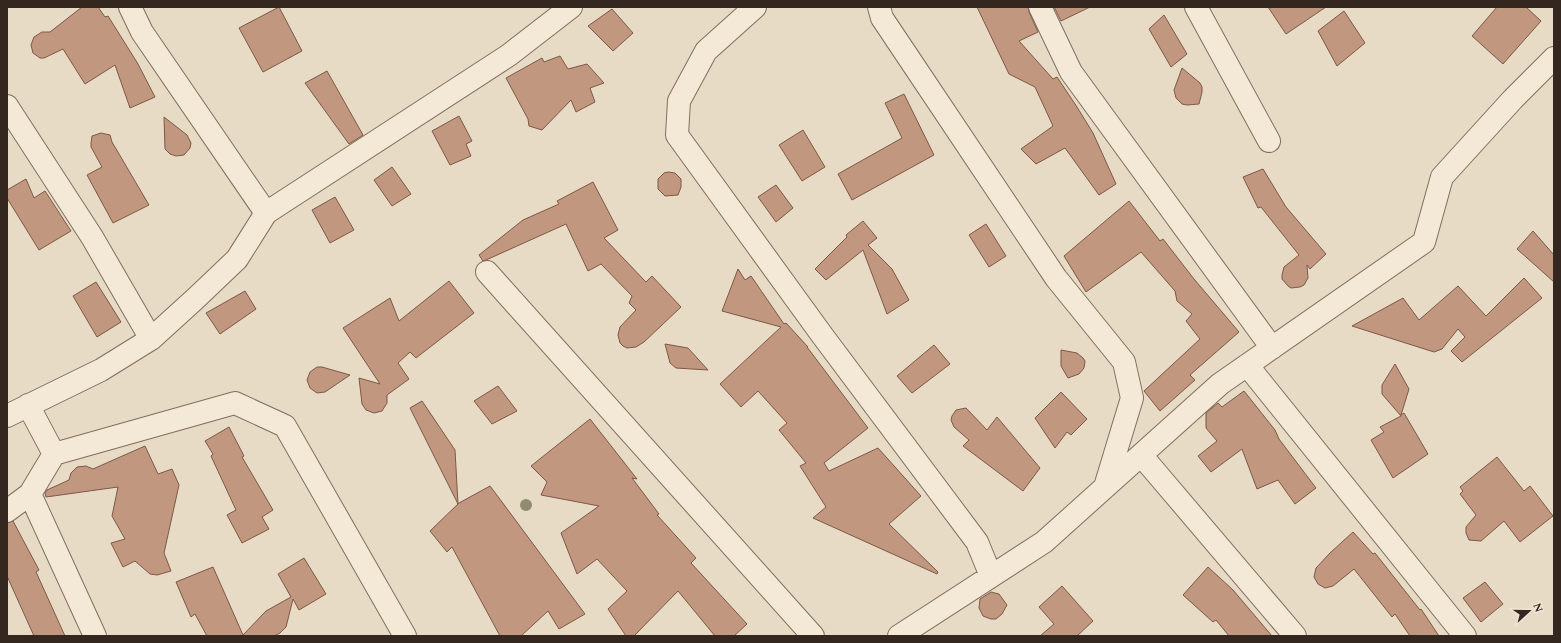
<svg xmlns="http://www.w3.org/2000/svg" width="1561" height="643" font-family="Spectral,serif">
<rect width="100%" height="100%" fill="#e8dbc5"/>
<!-- building -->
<path fill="#c19780" stroke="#7d5846" d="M 82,7 L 98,7 L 105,17 L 108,16 L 138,64 L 155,97 L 130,108 L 115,65 L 85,84 L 63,49 L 44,58 L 40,58 L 33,53 L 31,45 L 34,37 L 42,32 L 50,32 Z
M 279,7 L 302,51 L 263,72 L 239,28 Z
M 977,7 L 1028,7 L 1029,12 L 1038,32 L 1019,41 L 1053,79 L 1057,77 L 1077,107 L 1093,133 L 1116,184 L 1099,195 L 1065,148 L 1036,164 L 1021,149 L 1053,126 L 1035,87 L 1009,74 Z
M 1054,7 L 1090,7 L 1061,21 Z
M 1268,7 L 1326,7 L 1286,34 Z
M 1497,7 L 1526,7 L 1541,21 L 1503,64 L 1472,36 Z
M 612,9 L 633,33 L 613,51 L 588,26 Z
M 1344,11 L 1365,43 L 1337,66 L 1318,31 Z
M 1164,15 L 1187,54 L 1171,67 L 1149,29 Z
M 560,56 L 568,69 L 587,64 L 604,83 L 590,88 L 595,102 L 576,112 L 571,100 L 542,130 L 529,126 L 528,119 L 506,78 L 542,58 L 544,62 Z
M 1182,68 L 1200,83 L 1202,87 L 1202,92 L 1199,104 L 1187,105 L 1182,104 L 1176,98 L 1174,90 Z
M 327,71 L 363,135 L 349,144 L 305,83 Z
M 904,94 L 934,155 L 852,200 L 838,174 L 902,138 L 885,103 Z
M 459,116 L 472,141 L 466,144 L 471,156 L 450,165 L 432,131 Z
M 164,117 L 187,135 L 191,143 L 190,148 L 184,155 L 176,156 L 170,154 L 165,149 Z
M 803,130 L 825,167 L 802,181 L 779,145 Z
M 101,133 L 110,135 L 112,142 L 149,205 L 113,223 L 87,175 L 102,167 L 91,147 L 91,143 L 92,136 Z
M 392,167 L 411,194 L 392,206 L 374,180 Z
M 1263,169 L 1286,207 L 1326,254 L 1310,269 L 1307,265 L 1308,278 L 1304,285 L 1300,287 L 1291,288 L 1288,286 L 1282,279 L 1282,275 L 1284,267 L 1299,255 L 1261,207 L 1258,208 L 1243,177 Z
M 668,172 L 675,173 L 681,179 L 681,187 L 678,195 L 665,196 L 658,189 L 658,179 L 664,173 Z
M 26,179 L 34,198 L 45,191 L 71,231 L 39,250 L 7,198 L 7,190 Z
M 593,182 L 618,230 L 604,238 L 646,282 L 652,276 L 681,307 L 644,342 L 636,347 L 627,348 L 623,346 L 620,343 L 618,335 L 620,327 L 636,310 L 629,303 L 632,296 L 601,264 L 588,271 L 566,224 L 486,260 L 483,261 L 479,255 L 523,220 L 559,204 L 557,201 Z
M 776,185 L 793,208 L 776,222 L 758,197 Z
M 335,197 L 354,230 L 330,243 L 312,210 Z
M 1129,201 L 1160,241 L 1163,239 L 1194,279 L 1239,332 L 1190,375 L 1195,380 L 1160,411 L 1144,391 L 1200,339 L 1186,321 L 1192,314 L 1177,301 L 1175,291 L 1141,252 L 1086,292 L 1064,256 Z
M 863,221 L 877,238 L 868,245 L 892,269 L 909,300 L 887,314 L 863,250 L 826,280 L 815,269 L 847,237 L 846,235 Z
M 986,224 L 1006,256 L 989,267 L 969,235 Z
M 1533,231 L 1554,255 L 1554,282 L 1517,249 Z
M 738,269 L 745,280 L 751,276 L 784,324 L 786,323 L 808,347 L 807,347 L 868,428 L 824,463 L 829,471 L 878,448 L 921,496 L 889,524 L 938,572 L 937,574 L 813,518 L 826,507 L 800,466 L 806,463 L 779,430 L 787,423 L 758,391 L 741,407 L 720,384 L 781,327 L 722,311 Z
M 1524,278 L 1542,298 L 1462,362 L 1451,351 L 1465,337 L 1458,329 L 1442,349 L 1434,352 L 1352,326 L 1403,298 L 1419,320 L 1458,286 L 1486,316 Z
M 449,281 L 474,313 L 416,358 L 410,352 L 398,363 L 409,379 L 387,395 L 387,403 L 382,411 L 374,413 L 366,410 L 362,404 L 359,378 L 380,384 L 343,328 L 390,298 L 399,321 Z
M 96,282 L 121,322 L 97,337 L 73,296 Z
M 245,291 L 256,309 L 220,334 L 206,313 Z
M 665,344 L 688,348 L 708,370 L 676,368 L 670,363 Z
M 934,345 L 950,364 L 912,393 L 897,376 Z
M 1061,350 L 1077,353 L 1083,358 L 1085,361 L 1084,368 L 1079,374 L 1068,378 L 1061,366 Z
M 1395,364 L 1409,389 L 1401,415 L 1404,413 L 1428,454 L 1393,478 L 1371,440 L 1384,432 L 1380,427 L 1401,416 L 1382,394 L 1382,385 Z
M 317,367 L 322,367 L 350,375 L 325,392 L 317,393 L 310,388 L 307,380 L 310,372 Z
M 498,386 L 517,411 L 492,424 L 474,401 Z
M 1244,391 L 1275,430 L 1279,439 L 1316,488 L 1295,504 L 1278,480 L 1257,489 L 1242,449 L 1211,472 L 1198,456 L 1217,441 L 1206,428 L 1206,413 L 1218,403 L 1222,407 Z
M 1061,392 L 1087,419 L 1071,435 L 1067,432 L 1055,448 L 1035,418 Z
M 422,401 L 455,450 L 458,504 L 410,408 Z
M 966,408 L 987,430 L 997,417 L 1040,468 L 1023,491 L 963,446 L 969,440 L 954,427 L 951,420 L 952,416 L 956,410 Z
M 590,419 L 637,479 L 632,478 L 659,514 L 657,515 L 696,558 L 691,563 L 747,624 L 734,636 L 715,636 L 678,591 L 634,636 L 626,636 L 608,609 L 627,591 L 597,559 L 577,574 L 561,533 L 599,506 L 541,495 L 547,482 L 531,466 Z
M 229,427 L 244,456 L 242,457 L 273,510 L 262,517 L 269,529 L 242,543 L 227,515 L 236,510 L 211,456 L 213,454 L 205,441 Z
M 145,446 L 158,474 L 172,469 L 179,485 L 164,553 L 171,571 L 157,575 L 150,574 L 135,561 L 123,567 L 111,543 L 125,539 L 112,516 L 118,487 L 46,497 L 45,493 L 47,490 L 69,480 L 71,473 L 77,467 L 86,466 L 93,469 Z
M 1497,457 L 1524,491 L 1530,486 L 1553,516 L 1520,542 L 1504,521 L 1481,541 L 1469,540 L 1466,533 L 1466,527 L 1476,515 L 1460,494 L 1463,491 L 1460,487 Z
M 490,486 L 502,502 L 585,614 L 559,629 L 548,611 L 521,636 L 500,636 L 452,547 L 447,552 L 430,531 L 459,503 Z
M 13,521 L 39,570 L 36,572 L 65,636 L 34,636 L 7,576 L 7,523 Z
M 1353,532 L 1373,554 L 1375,553 L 1420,610 L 1421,609 L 1439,636 L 1410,636 L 1395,614 L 1392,617 L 1354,569 L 1333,586 L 1325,588 L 1318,584 L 1314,577 L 1316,568 L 1330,553 Z
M 304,558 L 326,594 L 299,610 L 293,599 L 286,627 L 280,633 L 274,636 L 207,636 L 195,614 L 191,617 L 176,582 L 213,567 L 243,635 L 266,611 L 291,597 L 278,574 Z
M 1208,567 L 1233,590 L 1272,636 L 1229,636 L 1216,620 L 1213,622 L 1183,595 Z
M 1485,582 L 1503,604 L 1481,622 L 1463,598 Z
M 1062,586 L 1093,621 L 1077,636 L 1040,636 L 1054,624 L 1039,607 Z
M 991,592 L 999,594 L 1007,605 L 1002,614 L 996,619 L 991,619 L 983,616 L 979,608 L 980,599 Z"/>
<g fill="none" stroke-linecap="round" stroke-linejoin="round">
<defs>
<path id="minor" d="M 130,7 L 142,32 L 266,213
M 755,7 L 706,51 L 679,101 L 677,135 L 822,335 L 977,542 L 991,576
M 879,7 L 882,18 L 1056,278 L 1124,362 L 1132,398 L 1105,487
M 1040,7 L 1071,72 L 1272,348
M 1196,7 L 1269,141
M 7,106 L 92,237 L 151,339
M 487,272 L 813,636
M 1247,365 L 1465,636
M 28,405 L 54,454 L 235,403 L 285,426 L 405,636
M 7,416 L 101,370 L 151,339 L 195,299 L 237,259 L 266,213 L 509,55 L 571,7
M 54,454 L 30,494 L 95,636
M 1141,455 L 1295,636
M 7,511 L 30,494
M 899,636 L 1044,542 L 1220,384 L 1424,242 L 1442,177 L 1513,99 L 1554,58"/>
</defs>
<!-- minor casing -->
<use href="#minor" stroke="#816e5d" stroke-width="24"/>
<!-- minor -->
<use href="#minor" stroke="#f4e9d7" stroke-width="22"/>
</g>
<!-- trees -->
<circle fill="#8f8c6f" cx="526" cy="505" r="6"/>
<!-- border -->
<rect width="1561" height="643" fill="none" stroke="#33271f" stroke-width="16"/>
<!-- north arrow -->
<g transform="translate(1529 611) rotate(69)" stroke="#f0e6d4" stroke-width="3" paint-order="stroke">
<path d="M0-3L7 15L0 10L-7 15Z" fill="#33271f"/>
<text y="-6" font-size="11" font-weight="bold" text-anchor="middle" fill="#33271f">N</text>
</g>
</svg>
